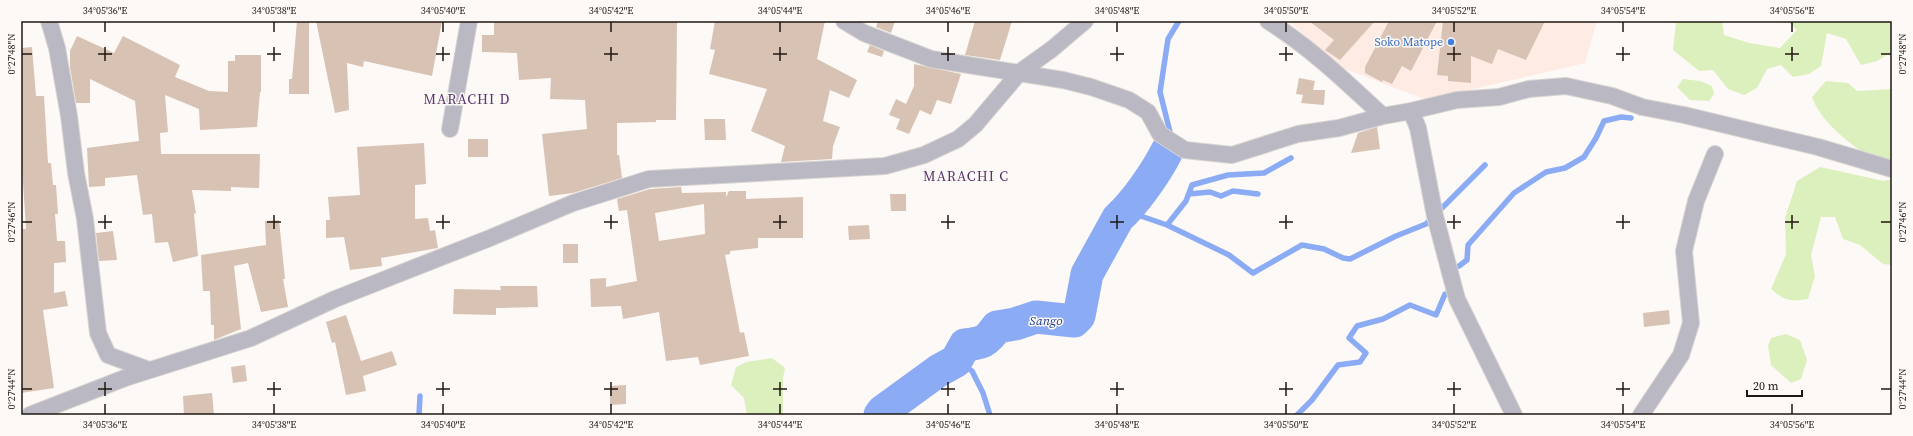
<svg xmlns="http://www.w3.org/2000/svg" width="1913" height="436" font-family="'Source Serif 4',serif">
<rect width="100%" height="100%" fill="#fdf9f6"/>
<!-- commercial -->
<path fill="#feebe3" d="M 1289,21 L 1597,21 L 1585,63 L 1427,100 L 1340,67 Z"/>
<!-- green -->
<path fill="#dcf0be" d="M 1676,21 L 1722,21 L 1724,35 L 1749,43 L 1780,48 L 1797,30 L 1787,21 L 1892,21 L 1892,54 L 1890,53 L 1877,61 L 1861,65 L 1846,39 L 1827,33 L 1821,66 L 1809,74 L 1793,77 L 1781,65 L 1767,69 L 1757,88 L 1744,95 L 1728,89 L 1713,70 L 1699,71 L 1673,50 Z
M 1683,79 L 1700,81 L 1712,86 L 1714,94 L 1709,101 L 1690,100 L 1677,87 Z
M 1826,81 L 1848,83 L 1857,91 L 1892,89 L 1892,163 L 1878,164 C 1853,144 1823,127 1812,97 Z
M 1820,167 L 1884,181 L 1892,179 L 1892,265 L 1883,264 L 1860,245 L 1843,239 L 1835,217 L 1821,217 L 1811,255 L 1815,276 L 1808,299 C 1790,302 1785,301 1771,289 L 1786,254 L 1785,218 L 1797,181 Z
M 1786,334 L 1800,340 L 1807,360 L 1801,379 L 1791,383 L 1771,365 L 1768,346 L 1771,338 Z
M 772,358 L 785,368 L 783,378 L 783,415 L 747,415 L 744,398 L 731,385 L 736,367 L 746,362 Z"/>
<g fill="none" stroke-linecap="round" stroke-linejoin="round">
<!-- stream -->
<path stroke="#8bacf5" stroke-width="5.5" d="M 1171,136 L 1160,92 L 1168,39 L 1179,21
M 1189,194 L 1210,192 L 1221,196 L 1233,191 L 1258,194
M 1126,211 L 1167,225 L 1186,201 L 1192,185 L 1228,175 L 1264,173 L 1291,158
M 1167,225 L 1229,255 L 1253,273 L 1302,245 L 1324,249 L 1343,258 L 1350,259 L 1396,236 L 1426,224 L 1485,165
M 1459,266 L 1467,260 L 1468,245 L 1514,193 L 1546,172 L 1565,168 L 1584,157 L 1596,138 L 1604,121 L 1621,117 L 1631,118
M 956,361 L 972,371 L 983,393 L 990,415
M 419,415 L 420,396
M 1297,415 L 1312,400 L 1338,365 L 1360,362 L 1366,353 L 1349,338 L 1357,326 L 1383,319 L 1410,305 L 1436,315 L 1445,294"/>
<!-- river -->
<path stroke="#8bacf5" stroke-width="33" d="M 880,415 L 883,411 L 938,371 L 956,361 L 965,345 C 983,343 986,342 997,327 L 1015,324 L 1036,317 L 1074,321 L 1079,316 L 1087,274 L 1118,218 C 1135,203 1157,171 1167,151"/>
</g>
<!-- building -->
<path fill="#d8c2b3" fill-rule="evenodd" d="M 297,21 L 309,21 L 309,94 L 289,94 L 289,79 L 292,79 Z
M 316,21 L 442,21 L 432,76 L 364,61 L 363,67 L 347,63 L 349,110 L 335,113 Z
M 494,21 L 677,21 L 676,120 L 656,120 L 656,122 L 617,123 L 617,155 L 619,155 L 622,178 L 573,193 L 549,196 L 542,134 L 587,129 L 585,100 L 550,99 L 551,78 L 519,80 L 517,53 L 482,52 L 482,35 L 494,35 Z
M 715,21 L 825,21 L 817,59 L 857,80 L 849,98 L 830,90 L 823,121 L 840,127 L 833,146 L 832,159 L 781,162 L 785,146 L 751,131 L 767,89 L 709,74 L 715,50 L 710,49 Z
M 878,21 L 895,21 L 891,33 L 876,27 Z
M 975,21 L 1012,21 L 1000,60 L 965,55 Z
M 1309,21 L 1375,21 L 1340,60 L 1325,50 L 1334,40 Z
M 1389,21 L 1437,21 L 1411,71 L 1402,66 L 1392,84 L 1383,80 L 1382,82 L 1365,73 L 1365,67 Z
M 1443,21 L 1545,21 L 1526,60 L 1498,49 L 1492,64 L 1471,56 L 1471,83 L 1448,81 L 1448,76 L 1437,75 Z
M 77,36 L 114,53 L 123,36 L 180,65 L 175,77 L 209,91 L 228,92 L 228,61 L 235,61 L 235,55 L 261,55 L 261,92 L 260,92 L 257,127 L 200,130 L 199,109 L 165,95 L 168,132 L 160,133 L 161,154 L 260,154 L 259,188 L 231,187 L 231,191 L 192,190 L 196,213 L 194,214 L 198,256 L 173,262 L 168,242 L 155,243 L 152,214 L 143,215 L 137,175 L 105,178 L 105,186 L 89,187 L 87,148 L 139,141 L 135,101 L 90,79 L 90,103 L 76,103 L 70,67 L 70,51 Z
M 870,45 L 884,51 L 882,57 L 867,52 Z
M 32,47 L 36,96 L 44,96 L 48,163 L 51,163 L 53,185 L 56,185 L 58,214 L 55,214 L 57,241 L 65,241 L 66,262 L 54,263 L 54,293 L 65,291 L 68,306 L 43,310 L 54,388 L 21,393 L 21,229 L 26,229 L 21,151 L 21,48 Z
M 914,64 L 961,74 L 951,104 L 937,100 L 931,115 L 920,110 L 909,134 L 896,129 L 900,119 L 889,115 L 896,99 L 906,104 L 914,86 Z
M 1299,78 L 1315,81 L 1313,90 L 1325,90 L 1324,105 L 1301,103 L 1303,95 L 1296,94 Z
M 704,119 L 725,119 L 726,140 L 705,140 Z
M 1377,127 L 1380,149 L 1351,153 L 1358,133 Z
M 468,139 L 488,139 L 488,157 L 468,157 Z
M 424,143 L 426,184 L 415,185 L 415,219 L 428,218 L 430,231 L 435,230 L 438,248 L 381,258 L 382,266 L 350,270 L 344,237 L 326,238 L 326,220 L 330,220 L 328,197 L 360,195 L 357,147 Z
M 681,187 L 682,193 L 726,192 L 726,197 L 729,191 L 746,191 L 746,199 L 803,197 L 803,238 L 758,238 L 758,248 L 730,251 L 730,254 L 725,255 L 740,333 L 744,332 L 749,356 L 700,365 L 698,357 L 666,361 L 659,312 L 623,319 L 621,306 L 591,307 L 590,279 L 606,278 L 606,287 L 637,281 L 627,210 L 619,211 L 617,199 L 650,189 ZM 704,204 L 705,234 L 659,241 L 655,213 Z
M 890,194 L 906,194 L 906,211 L 891,211 Z
M 279,220 L 285,279 L 283,279 L 288,307 L 261,312 L 248,263 L 234,266 L 241,329 L 214,340 L 214,325 L 211,325 L 210,291 L 203,291 L 201,255 L 266,245 L 265,221 Z
M 869,225 L 870,239 L 849,240 L 848,226 Z
M 113,231 L 117,260 L 99,261 L 96,233 Z
M 563,244 L 578,244 L 578,263 L 563,263 Z
M 500,286 L 537,286 L 538,307 L 496,308 L 496,315 L 453,314 L 454,289 L 501,290 Z
M 1669,310 L 1670,324 L 1644,327 L 1643,313 Z
M 346,315 L 361,361 L 392,351 L 397,365 L 363,376 L 366,391 L 346,395 L 335,342 L 332,343 L 326,322 Z
M 245,365 L 247,381 L 233,383 L 231,367 Z
M 626,385 L 626,404 L 610,405 L 610,386 Z
M 212,393 L 214,415 L 184,415 L 183,396 Z"/>
<g fill="none" stroke-linecap="round" stroke-linejoin="round">
<defs>
<path id="minor" d="M 49,21 L 57,48 L 69,116 L 76,173 L 85,219 L 98,333 L 108,355 L 149,370
M 844,21 L 864,33 L 931,59 L 1063,80 L 1091,87 L 1129,100 L 1148,112 L 1160,134 L 1185,150 L 1232,155 L 1298,134 L 1339,128 L 1383,116 C 1346,82 1310,47 1268,21
M 1383,116 L 1411,111
M 450,129 L 469,21
M 30,415 L 125,378 L 251,338 L 335,299 L 490,238 L 573,203 L 649,179 L 885,166 L 924,155 L 958,139 L 975,125 L 1020,72 L 1052,49 L 1085,21
M 1514,415 L 1457,299 L 1435,216 L 1418,128 L 1411,111 L 1457,100 L 1499,97 L 1529,89 L 1566,86 L 1612,96 L 1642,107 L 1684,115 L 1818,147 L 1892,169
M 1641,415 L 1681,355 L 1691,323 L 1684,251 L 1696,201 L 1715,154"/>
</defs>
<!-- minor casing -->
<use href="#minor" stroke="#d9d5d2" stroke-width="18"/>
<!-- minor -->
<use href="#minor" stroke="#b9b8c3" stroke-width="16"/>
</g>
<!-- ticks -->
<path fill="none" stroke="#1f1712" stroke-width="1.5" d="M 105,22 L 105,32M 274,22 L 274,32M 443,22 L 443,32M 611,22 L 611,32M 780,22 L 780,32M 948,22 L 948,32M 1117,22 L 1117,32M 1286,22 L 1286,32M 1454,22 L 1454,32M 1623,22 L 1623,32M 1792,22 L 1792,32M 105,47 L 105,61M 274,47 L 274,61M 443,47 L 443,61M 611,47 L 611,61M 780,47 L 780,61M 948,47 L 948,61M 1117,47 L 1117,61M 1286,47 L 1286,61M 1454,47 L 1454,61M 1623,47 L 1623,61M 1792,47 L 1792,61M 22,54 L 32,54M 98,54 L 112,54M 267,54 L 281,54M 436,54 L 450,54M 604,54 L 618,54M 773,54 L 787,54M 941,54 L 955,54M 1110,54 L 1124,54M 1279,54 L 1293,54M 1447,54 L 1461,54M 1616,54 L 1630,54M 1785,54 L 1799,54M 1881,54 L 1891,54M 105,215 L 105,229M 274,215 L 274,229M 443,215 L 443,229M 611,215 L 611,229M 780,215 L 780,229M 948,215 L 948,229M 1117,215 L 1117,229M 1286,215 L 1286,229M 1454,215 L 1454,229M 1623,215 L 1623,229M 1792,215 L 1792,229M 22,222 L 32,222M 98,222 L 112,222M 267,222 L 281,222M 436,222 L 450,222M 604,222 L 618,222M 773,222 L 787,222M 941,222 L 955,222M 1110,222 L 1124,222M 1279,222 L 1293,222M 1447,222 L 1461,222M 1616,222 L 1630,222M 1785,222 L 1799,222M 1881,222 L 1891,222M 105,382 L 105,396M 274,382 L 274,396M 443,382 L 443,396M 611,382 L 611,396M 780,382 L 780,396M 948,382 L 948,396M 1117,382 L 1117,396M 1286,382 L 1286,396M 1454,382 L 1454,396M 1623,382 L 1623,396M 22,389 L 32,389M 98,389 L 112,389M 267,389 L 281,389M 436,389 L 450,389M 604,389 L 618,389M 773,389 L 787,389M 941,389 L 955,389M 1110,389 L 1124,389M 1279,389 L 1293,389M 1447,389 L 1461,389M 1616,389 L 1630,389M 1881,389 L 1891,389M 105,404 L 105,414M 274,404 L 274,414M 443,404 L 443,414M 611,404 L 611,414M 780,404 L 780,414M 948,404 L 948,414M 1117,404 L 1117,414M 1286,404 L 1286,414M 1454,404 L 1454,414M 1623,404 L 1623,414M 1792,404 L 1792,414"/>
<!-- markers -->
<circle fill="#3f7fe0" stroke="#fdf9f6" stroke-width="1.5" cx="1451" cy="42" r="4"/>
<g text-anchor="middle" dominant-baseline="central" stroke-width="3" stroke-linejoin="round" paint-order="stroke">
<!-- shop labels -->
<g font-size="12" fill="#366cbe" stroke="#fdf9f6" text-anchor="end">
<text x="1443" y="42">Soko Matope</text>
</g>
<!-- water labels -->
<g font-size="13" font-style="italic" fill="#1c3a8d" stroke="#fdf9f6">
<text x="1046" y="320">Sango</text>
</g>
<!-- quarter labels -->
<g font-size="14" letter-spacing="1" fill="#59346c" stroke="#fdf9f6">
<text x="467" y="99">MARACHI D</text>
<text x="966" y="176">MARACHI C</text>
</g>
</g>
<!-- border -->
<rect width="1913" height="436" fill="none" stroke="#fdf9f6" stroke-width="44"/>
<!-- scale -->
<path d="M1747 390v6h55v-6" fill="none" stroke="#1f1712" stroke-width="2"/>
<text x="1753" y="390" font-size="12" fill="#1f1712" stroke="#fdf9f6" stroke-width="3" paint-order="stroke">20 m</text>
<rect x="22" y="22" width="1869" height="392" fill="none" stroke="#1f1712" stroke-width="1.5"/>
<g font-size="10" text-anchor="middle" fill="#1f1712">
<text x="105" y="14">34°05'36"E</text>
<text x="274" y="14">34°05'38"E</text>
<text x="443" y="14">34°05'40"E</text>
<text x="611" y="14">34°05'42"E</text>
<text x="780" y="14">34°05'44"E</text>
<text x="948" y="14">34°05'46"E</text>
<text x="1117" y="14">34°05'48"E</text>
<text x="1286" y="14">34°05'50"E</text>
<text x="1454" y="14">34°05'52"E</text>
<text x="1623" y="14">34°05'54"E</text>
<text x="1792" y="14">34°05'56"E</text>
<text transform="translate(11 54) rotate(-90)" y="4">0°27'48"N</text>
<text transform="translate(1902 54) rotate(-90)" y="4">0°27'48"N</text>
<text transform="translate(11 222) rotate(-90)" y="4">0°27'46"N</text>
<text transform="translate(1902 222) rotate(-90)" y="4">0°27'46"N</text>
<text transform="translate(11 389) rotate(-90)" y="4">0°27'44"N</text>
<text transform="translate(1902 389) rotate(-90)" y="4">0°27'44"N</text>
<text x="105" y="428">34°05'36"E</text>
<text x="274" y="428">34°05'38"E</text>
<text x="443" y="428">34°05'40"E</text>
<text x="611" y="428">34°05'42"E</text>
<text x="780" y="428">34°05'44"E</text>
<text x="948" y="428">34°05'46"E</text>
<text x="1117" y="428">34°05'48"E</text>
<text x="1286" y="428">34°05'50"E</text>
<text x="1454" y="428">34°05'52"E</text>
<text x="1623" y="428">34°05'54"E</text>
<text x="1792" y="428">34°05'56"E</text>
</g>
</svg>
